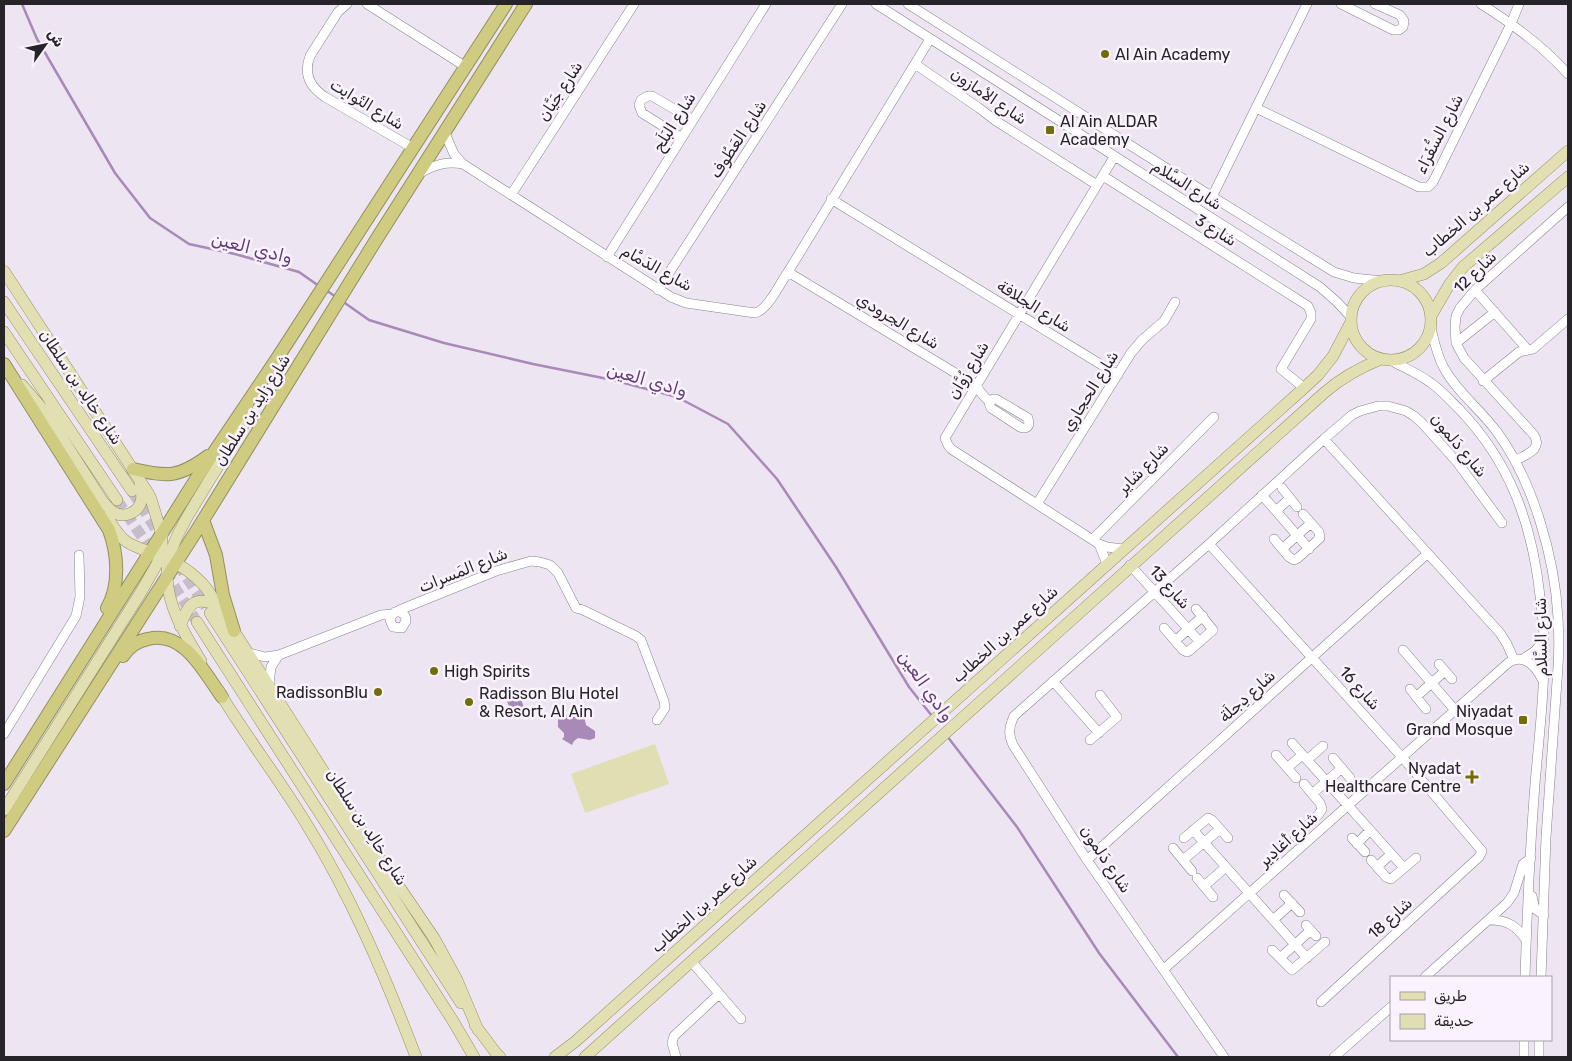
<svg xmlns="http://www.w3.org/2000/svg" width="1572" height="1061" font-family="Rubik,Cairo,sans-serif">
<rect width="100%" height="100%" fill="#ede5f2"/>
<!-- green -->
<path fill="#e0deb3" d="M 655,744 L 669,784 L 585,813 L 571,774 Z"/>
<!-- water -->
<path fill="#a889b8" d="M 517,688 L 526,713 L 513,718 L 504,692 Z
M 571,713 L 575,717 L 579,716 L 580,714 L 584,716 L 586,725 L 595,731 L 595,738 L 590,740 L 578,738 L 574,741 L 572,745 L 562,739 L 564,737 L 564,733 L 558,727 L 558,715 L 561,714 L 563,716 Z"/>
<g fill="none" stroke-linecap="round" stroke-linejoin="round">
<!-- stream -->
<path stroke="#a889b8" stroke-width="2.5" d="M 22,4 L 37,39 L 115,173 L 150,218 L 189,244 L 235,254 L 299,272 L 319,286
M 326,290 L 336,297
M 342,301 L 369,320 L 444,343 L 533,364 L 613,380 L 677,397 L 728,424 L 777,479 L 836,567 L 909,687 L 932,716
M 947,736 L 1017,827 L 1099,953 L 1178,1057"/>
<!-- major-tunnel -->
<path stroke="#c5beca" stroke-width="11" stroke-dasharray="11 5.5" stroke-linecap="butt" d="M 132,491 L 160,536
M 117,500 L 155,556
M 178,564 L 206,607
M 165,572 L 197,622"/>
<defs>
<path id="minor" d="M 347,4 L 338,12 L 310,56 C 303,74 310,87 325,97 L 413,148
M 367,4 L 466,67
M 876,4 L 1320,287 L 1337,302 L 1351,317
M 908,4 L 1174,173 L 1334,272 L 1354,278 L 1382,281
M 1341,4 L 1393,30 L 1399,30 L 1403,27 L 1404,21 L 1400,15 L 1375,4
M 1481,4 C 1513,24 1543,46 1568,74
M 915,64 L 979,108 L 996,121 L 1097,185
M 1256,108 L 1419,187 L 1428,187 L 1433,182 L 1511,24 L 1519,4
M 444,131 L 454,154 L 463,164 L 671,297 L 686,303 L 755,313 C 768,310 780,283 788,272 L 930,39
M 682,138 L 642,113 L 639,105 L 641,100 L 648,96 L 652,96 L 693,120
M 1114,157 L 945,438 L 948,445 L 951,449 L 1099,544 L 1107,547 L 1123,549
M 420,173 C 434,165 446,161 463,164
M 1103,176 L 1308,306 L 1311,313 L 1311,319 L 1281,369 L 1304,388
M 511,195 L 634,4
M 1212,197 L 1307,4
M 831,199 L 1118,375
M 607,257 L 766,4
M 788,272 L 972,383 C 979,388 982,396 989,401
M 658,290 L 842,4
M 1475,290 L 1528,350
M 1431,328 C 1434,341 1437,356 1444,368 C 1457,392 1481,410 1497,432 C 1533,481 1555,558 1558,618 C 1559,635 1559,651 1558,667 L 1546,837 L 1541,977
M 1456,343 L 1495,312
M 1392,361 C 1405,368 1419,374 1431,383 C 1441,390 1450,400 1459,409 C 1510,462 1532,523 1540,596 C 1542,611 1544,626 1544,641 C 1545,689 1539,737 1535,784 C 1530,849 1527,913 1525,977
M 1483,381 L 1519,352 L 1533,349 L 1568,319
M 993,399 L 996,399 L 1028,418 L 1029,424 C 1028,428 1024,429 1020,427 L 991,408 L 989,403 Z
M 1324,439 L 1500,633 L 1507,644 L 1514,660
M 1515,461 C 1526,454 1543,450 1534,435 L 1464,358 L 1456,343 L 1455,327 L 1456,316 L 1460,308 L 1475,290 L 1568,207
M 1282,488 L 1297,507
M 1262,495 L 1309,549
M 1037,504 L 1131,353 L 1142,340 L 1164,321 L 1175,302
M 1276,511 L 1290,498
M 1093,539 L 1214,417
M 1274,539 L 1289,557 L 1294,560 L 1298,558 L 1320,538 L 1319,532 L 1303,514
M 1099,544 L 1107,564
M 1209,544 L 1402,757 L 1482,851 L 1479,857 L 1321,1002
M 1282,549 L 1311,523
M 1130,565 L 1200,642
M 395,612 C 402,611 406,615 406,621 L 402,628 L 393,627 L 390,620 C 391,613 396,612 402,609 L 496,571 L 531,561 L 540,562 L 550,565 L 558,573 L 576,608 L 583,610 L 636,636 L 641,640 L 664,701 L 665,708 L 657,720
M 1164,628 L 1183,650 L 1187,652 L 1189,651 L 1213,630 L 1196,609
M 1175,641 L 1203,616
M 1403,650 L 1454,709
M 249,653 L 265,657 L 279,655 L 381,615 L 393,614
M 1523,659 L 1535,651 L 1544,640
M 1439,664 L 1452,679
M 1053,681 L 1099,733
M 269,684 L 271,667 L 278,656
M 1410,689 L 1426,709
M 1416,697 L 1445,671
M 4,734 L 76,616 L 80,597 L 79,555
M 1090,740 L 1117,717 L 1100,695
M 1292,743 L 1404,868
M 1276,755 L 1296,778
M 1333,758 L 1350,778
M 1307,760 L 1323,746
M 1287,768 L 1302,755
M 1312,794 L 1342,768
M 1193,830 L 1307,958
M 1295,837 L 1319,814 L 1322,809 L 1320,803 L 1304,784
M 1184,838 L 1208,818 L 1212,820 L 1228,838
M 1352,838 L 1365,852
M 1357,844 L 1370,830
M 1173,848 L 1192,871
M 1087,860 L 1427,554
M 1183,860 L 1220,829
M 1371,860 L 1386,877 L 1391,879 L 1416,858
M 1377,867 L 1391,854
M 1197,878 L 1213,897
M 1204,886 L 1226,867
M 1284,895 L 1300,912
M 1532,896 L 1535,909 L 1544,915
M 1273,920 L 1292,903
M 1490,920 C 1507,920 1517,926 1526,940
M 1306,925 L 1316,936
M 1272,950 L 1292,970 L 1325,942
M 1280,958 L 1311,930
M 691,961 L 741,1019
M 1164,969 L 1508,663 C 1523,653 1535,665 1542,679
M 1425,977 L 1507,903 L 1514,893 L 1523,864 L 1531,858
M 1524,1040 L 1524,1057
M 676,1057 L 672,1043 L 674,1036 L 719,994
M 1224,1057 L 1087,860 L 1013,745 C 1008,734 1009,727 1014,716 L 1209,544 L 1324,439 L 1352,415 L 1360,411 L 1378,406 L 1388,406 L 1406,411 L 1414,416 L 1421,422 L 1457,462 L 1502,523
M 1334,1057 L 1391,1007
M 1539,1057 L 1539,1040"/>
<path id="major" d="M 4,271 L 148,493 L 151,499 L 162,535 L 162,549 L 157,564 L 141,592 L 4,810
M1351 320a40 40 0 1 1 80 0a40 40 0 1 1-80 0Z
M 1399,281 L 1424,274 L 1441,263 L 1568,151
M 4,302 L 132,491
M 1431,316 L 1449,285 L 1463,267 L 1568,177
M 4,332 L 117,500
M 22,385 L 46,413 L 101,499 C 104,503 108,508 112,511 C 122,519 137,514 141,502 C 143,496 141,489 140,482
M 107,517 C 113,526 118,536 127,542 C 136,548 149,551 159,556 C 179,563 194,573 207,589 L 368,841 L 434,938 L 457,980 L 478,1030
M 210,613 L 461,1003
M 197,622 L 453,1021 L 474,1057
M 180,626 C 189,603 194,595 219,606
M 201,661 C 185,634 169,610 167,578 C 165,547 192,510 207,484 C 219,465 231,445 243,426 L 247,417 L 247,403
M 218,690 C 245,735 277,776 304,820 C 351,895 385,976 416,1057
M 475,1025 L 496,1053 L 500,1057
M 555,1057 L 576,1041 L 1304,388 L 1318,375 L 1333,356 L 1351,322
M 585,1057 L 1324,393 C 1341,378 1359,368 1381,359"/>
<path id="highway" d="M 4,364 L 109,530 C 118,554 120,586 107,608
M 133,469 C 168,477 178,478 208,456
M 203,520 L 216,555 L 223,595 L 234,631
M 123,656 C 129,647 137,641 148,639 C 184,630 204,672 222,697
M 4,784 L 198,476 L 278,357 L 506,4
M 4,831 L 197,530 L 376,240 L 526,4"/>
</defs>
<!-- minor casing -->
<use href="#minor" stroke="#89828d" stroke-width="10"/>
<!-- major casing -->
<use href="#major" stroke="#949162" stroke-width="12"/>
<!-- highway casing -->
<use href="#highway" stroke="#949162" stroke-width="14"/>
<!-- minor -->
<use href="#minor" stroke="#fff" stroke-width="9"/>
<!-- major -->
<use href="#major" stroke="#e2e0b3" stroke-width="11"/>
<!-- highway -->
<use href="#highway" stroke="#cfcb80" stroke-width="12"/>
</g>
<!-- markers -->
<g fill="#726c09" stroke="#faf3fd" stroke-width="2">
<circle cx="1105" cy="54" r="5"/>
<rect x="1045" y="125" width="10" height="10" rx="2.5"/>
<circle cx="434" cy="671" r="5"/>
<circle cx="378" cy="692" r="5"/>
<circle cx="469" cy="702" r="5"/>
<rect x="1518" y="715" width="10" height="10" rx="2.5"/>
<path d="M1469.5 769.5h5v5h5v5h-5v5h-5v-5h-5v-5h5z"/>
</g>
<g text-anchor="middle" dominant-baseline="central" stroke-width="5" stroke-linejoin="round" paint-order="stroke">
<!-- poi labels -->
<g font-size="16" fill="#272429" stroke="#faf3fd" text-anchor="start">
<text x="1115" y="54">Al Ain Academy</text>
<text x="1060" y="121">Al Ain ALDAR<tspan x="1060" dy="18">Academy</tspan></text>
<text x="444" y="671">High Spirits</text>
<text x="368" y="692" text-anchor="end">RadissonBlu</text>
<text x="479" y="693">Radisson Blu Hotel<tspan x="479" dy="18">&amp; Resort, Al Ain</tspan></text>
<text x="1513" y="711" text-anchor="end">Niyadat<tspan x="1513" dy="18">Grand Mosque</tspan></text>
<text x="1461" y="768" text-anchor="end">Nyadat<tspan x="1461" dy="18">Healthcare Centre</tspan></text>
</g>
<!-- street labels -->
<g font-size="16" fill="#272429" stroke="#faf3fd">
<text transform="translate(560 91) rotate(-57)">شارع جَيَّان</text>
<text transform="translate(989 96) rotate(34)">شارع الأمازون</text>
<text transform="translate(367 104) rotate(31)">شارع الثَوابِت</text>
<text transform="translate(674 122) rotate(-58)">شارع البَلَح</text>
<text transform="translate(1439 134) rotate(-63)">شارع السُّفَرَاء</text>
<text transform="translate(738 139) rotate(-57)">شارع العَطُوف</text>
<text transform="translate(1187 185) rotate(32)">شارع السَّلام</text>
<text transform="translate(1476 209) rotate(-41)">شارع عمر بن الخطاب</text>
<text transform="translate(1216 230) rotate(32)">شارع 3</text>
<text transform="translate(657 268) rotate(29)">شارع الدَمَّام</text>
<text transform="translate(1475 272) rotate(-44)">شارع 12</text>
<text transform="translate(1034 306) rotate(32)">شارع الجلافة</text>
<text transform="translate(898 321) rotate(31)">شارع الجرودي</text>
<text transform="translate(968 370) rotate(-59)">شارع زُوَّان</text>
<text transform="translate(81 387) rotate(56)">شارع خالِد بن سلطان</text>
<text transform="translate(1090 391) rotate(-58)">شارع الحجاري</text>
<text transform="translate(252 410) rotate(-58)">شارع زايد بن سلطان</text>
<text transform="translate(1459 445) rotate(50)">شارع دَلمون</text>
<text transform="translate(1143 468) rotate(-45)">شارع شاير</text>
<text transform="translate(463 570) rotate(-22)">شارع المَسرات</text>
<text transform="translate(1170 587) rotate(48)">شارع 13</text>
<text transform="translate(1005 634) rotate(-42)">شارع عمر بن الخطاب</text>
<text transform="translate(1541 637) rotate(-91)">شارع السَّلام</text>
<text transform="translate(1360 688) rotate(48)">شارع 16</text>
<text transform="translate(1247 696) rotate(-42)">شارع دِجلَة</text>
<text transform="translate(367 827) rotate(57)">شارع خالِد بن سلطان</text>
<text transform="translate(1288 839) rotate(-42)">شارع أَغادِير</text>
<text transform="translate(1106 859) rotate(56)">شارع دَلمون</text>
<text transform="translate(704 904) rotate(-42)">شارع عمر بن الخطاب</text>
<text transform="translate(1390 918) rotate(-42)">شارع 18</text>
</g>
<!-- water labels -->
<g font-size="18" font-style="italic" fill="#653d79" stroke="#faf3fd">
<text transform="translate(252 248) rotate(14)">وادي العين</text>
<text transform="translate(647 380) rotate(16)">وادي العين</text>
<text transform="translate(926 686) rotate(55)">وادي العين</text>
</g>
</g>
<!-- border -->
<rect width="1572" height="1061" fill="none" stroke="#272429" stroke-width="10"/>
<!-- legend -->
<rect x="1390" y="976" width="162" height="65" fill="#faf3fd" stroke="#a6a0a8"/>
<rect x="1400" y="992" width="25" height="8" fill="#e2e0b3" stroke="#a6a0a8"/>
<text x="1434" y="1001" font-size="15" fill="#272429">طريق</text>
<rect x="1400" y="1014" width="25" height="15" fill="#e0deb3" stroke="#a6a0a8"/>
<text x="1434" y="1026" font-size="15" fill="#272429">حديقة</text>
<!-- north arrow -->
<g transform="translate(45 45) rotate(57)" stroke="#faf3fd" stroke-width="4" paint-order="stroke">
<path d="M0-4L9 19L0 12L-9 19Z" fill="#272429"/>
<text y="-8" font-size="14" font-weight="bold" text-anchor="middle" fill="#272429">ش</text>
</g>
</svg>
